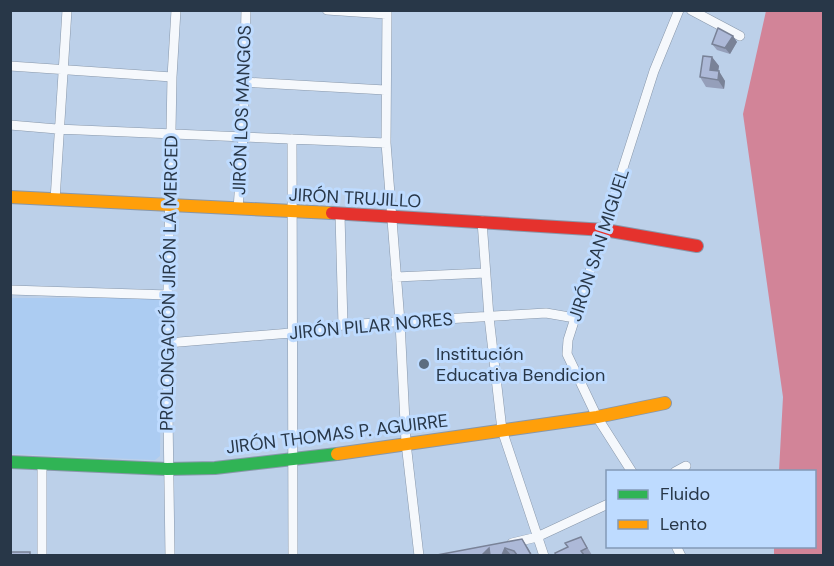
<svg xmlns="http://www.w3.org/2000/svg" width="834" height="566" font-family="'DM Sans',sans-serif">
<rect width="100%" height="100%" fill="#bcd0e9"/>
<!-- built -->
<path fill="#acccf2" d="M 11,298 L 158,298 L 162,302 L 160,456 L 155,460 L 11,454 Z"/>
<!-- water -->
<path fill="#d28498" d="M 766,11 L 823,11 L 823,555 L 774,555 L 774,547 L 814,546 L 814,472 L 779,471 L 783,397 L 743,114 Z"/>
<g fill="none" stroke-linecap="round" stroke-linejoin="round">
<defs>
<path id="street" d="M 327,10 L 386,14
M 387,10 L 386,143 L 400,322 L 406,443 L 419,556
M 691,10 L 740,36
M 10,66 L 172,77
M 243,82 L 385,90
M 10,125 L 57,129 L 386,143
M 292,139 L 293,556
M 55,200 L 67,10
M 238,209 L 243,137 L 246,10
M 340,215 L 343,325
M 482,221 L 489,317 L 502,430 L 544,556
M 396,277 L 485,273
M 10,290 L 169,295
M 167,343 L 291,333 L 343,325 L 546,313 L 575,318
M 42,463 L 42,556
M 632,472 L 597,417 L 567,354 L 568,340 L 654,71 L 679,10
M 675,472 L 686,466
M 512,543 L 537,537 L 608,504
M 676,546 L 681,556
M 170,556 L 167,343 L 172,77 L 176,10"/>
<path id="fast" d="M 10,462 L 167,469 L 215,468 L 337,454"/>
<path id="slow" d="M 10,197 L 332,213
M 337,454 L 597,417 L 665,403"/>
<path id="jam" d="M 332,213 L 605,230 L 697,246"/>
</defs>
<!-- street casing -->
<use href="#street" stroke="#8897aa" stroke-width="10"/>
<!-- fast casing -->
<use href="#fast" stroke="#8897aa" stroke-width="14"/>
<!-- slow casing -->
<use href="#slow" stroke="#8897aa" stroke-width="14"/>
<!-- jam casing -->
<use href="#jam" stroke="#8897aa" stroke-width="14"/>
<!-- street -->
<use href="#street" stroke="#f5f8fc" stroke-width="9"/>
<!-- fast -->
<use href="#fast" stroke="#30b455" stroke-width="12"/>
<!-- slow -->
<use href="#slow" stroke="#ff9f0a" stroke-width="12"/>
<!-- jam -->
<use href="#jam" stroke="#e5322d" stroke-width="12"/>
</g>
<!-- wall -->
<path fill="#959fba" d="M 733,36 L 737,42 L 730,54 L 717,50 L 712,44 Z
M 712,57 L 719,66 L 718,71 L 725,81 L 724,89 L 706,87 L 700,77 Z
M 581,537 L 592,555 L 556,555 L 568,547 Z
M 522,539 L 532,555 L 437,555 Z"/>
<!-- shaded-wall -->
<path fill="#798297" d="M 733,36 L 737,42 L 730,54 L 725,48 Z
M 712,57 L 719,66 L 717,79 L 710,70 Z
M 719,71 L 725,81 L 724,89 L 718,80 Z
M 522,539 L 528,548 L 532,555 L 531,555 Z
M 489,548 L 494,555 L 482,555 Z
M 505,548 L 511,555 L 502,555 Z"/>
<!-- building -->
<path fill="#adb9d8" stroke="#798297" stroke-width="1.5" d="M 718,28 L 733,36 L 725,48 L 712,44 Z
M 703,56 L 712,57 L 710,70 L 719,71 L 718,80 L 700,77 Z
M 581,537 L 587,548 L 581,551 L 584,555 L 556,555 L 555,553 L 568,547 L 565,543 Z
M 522,539 L 531,555 L 517,555 L 514,551 L 505,548 L 502,555 L 490,555 L 489,548 L 482,555 L 437,555 Z
M 10,552 L 30,552 L 30,555 L 10,555 Z"/>
<!-- markers -->
<circle fill="#5c6d80" stroke="#bedbff" stroke-width="2" cx="424" cy="364" r="6"/>
<g text-anchor="middle" dominant-baseline="central" stroke-width="6" stroke-linejoin="round" paint-order="stroke">
<!-- street labels -->
<g font-size="18" fill="#283748" stroke="#bedbff">
<text transform="translate(242 110) rotate(-88)">JIRÓN LOS MANGOS</text>
<text transform="translate(355 198) rotate(3)">JIRÓN TRUJILLO</text>
<text transform="translate(599 245) rotate(-72)">JIRÓN SAN MIGUEL</text>
<text transform="translate(169 283) rotate(-89)">PROLONGACIÓN JIRÓN LA MERCED</text>
<text transform="translate(371 326) rotate(-5)">JIRÓN PILAR NORES</text>
<text transform="translate(337 434) rotate(-7)">JIRÓN THOMAS P. AGUIRRE</text>
</g>
<!-- poi labels -->
<g font-size="18" fill="#283748" stroke="#bedbff" text-anchor="start">
<text x="436" y="354">Institución<tspan x="436" dy="21">Educativa Bendicion</tspan></text>
</g>
</g>
<!-- border -->
<rect width="834" height="566" fill="none" stroke="#283748" stroke-width="24"/>
<!-- legend -->
<rect x="606" y="470" width="210" height="78" fill="#bedbff" stroke="#8299b6" stroke-width="1.5"/>
<rect x="618" y="490" width="30" height="9" fill="#30b455" stroke="#8299b6" stroke-width="1.5"/>
<text x="660" y="500" font-size="18" fill="#283748">Fluido</text>
<rect x="618" y="520" width="30" height="9" fill="#ff9f0a" stroke="#8299b6" stroke-width="1.5"/>
<text x="660" y="530" font-size="18" fill="#283748">Lento</text>
</svg>
